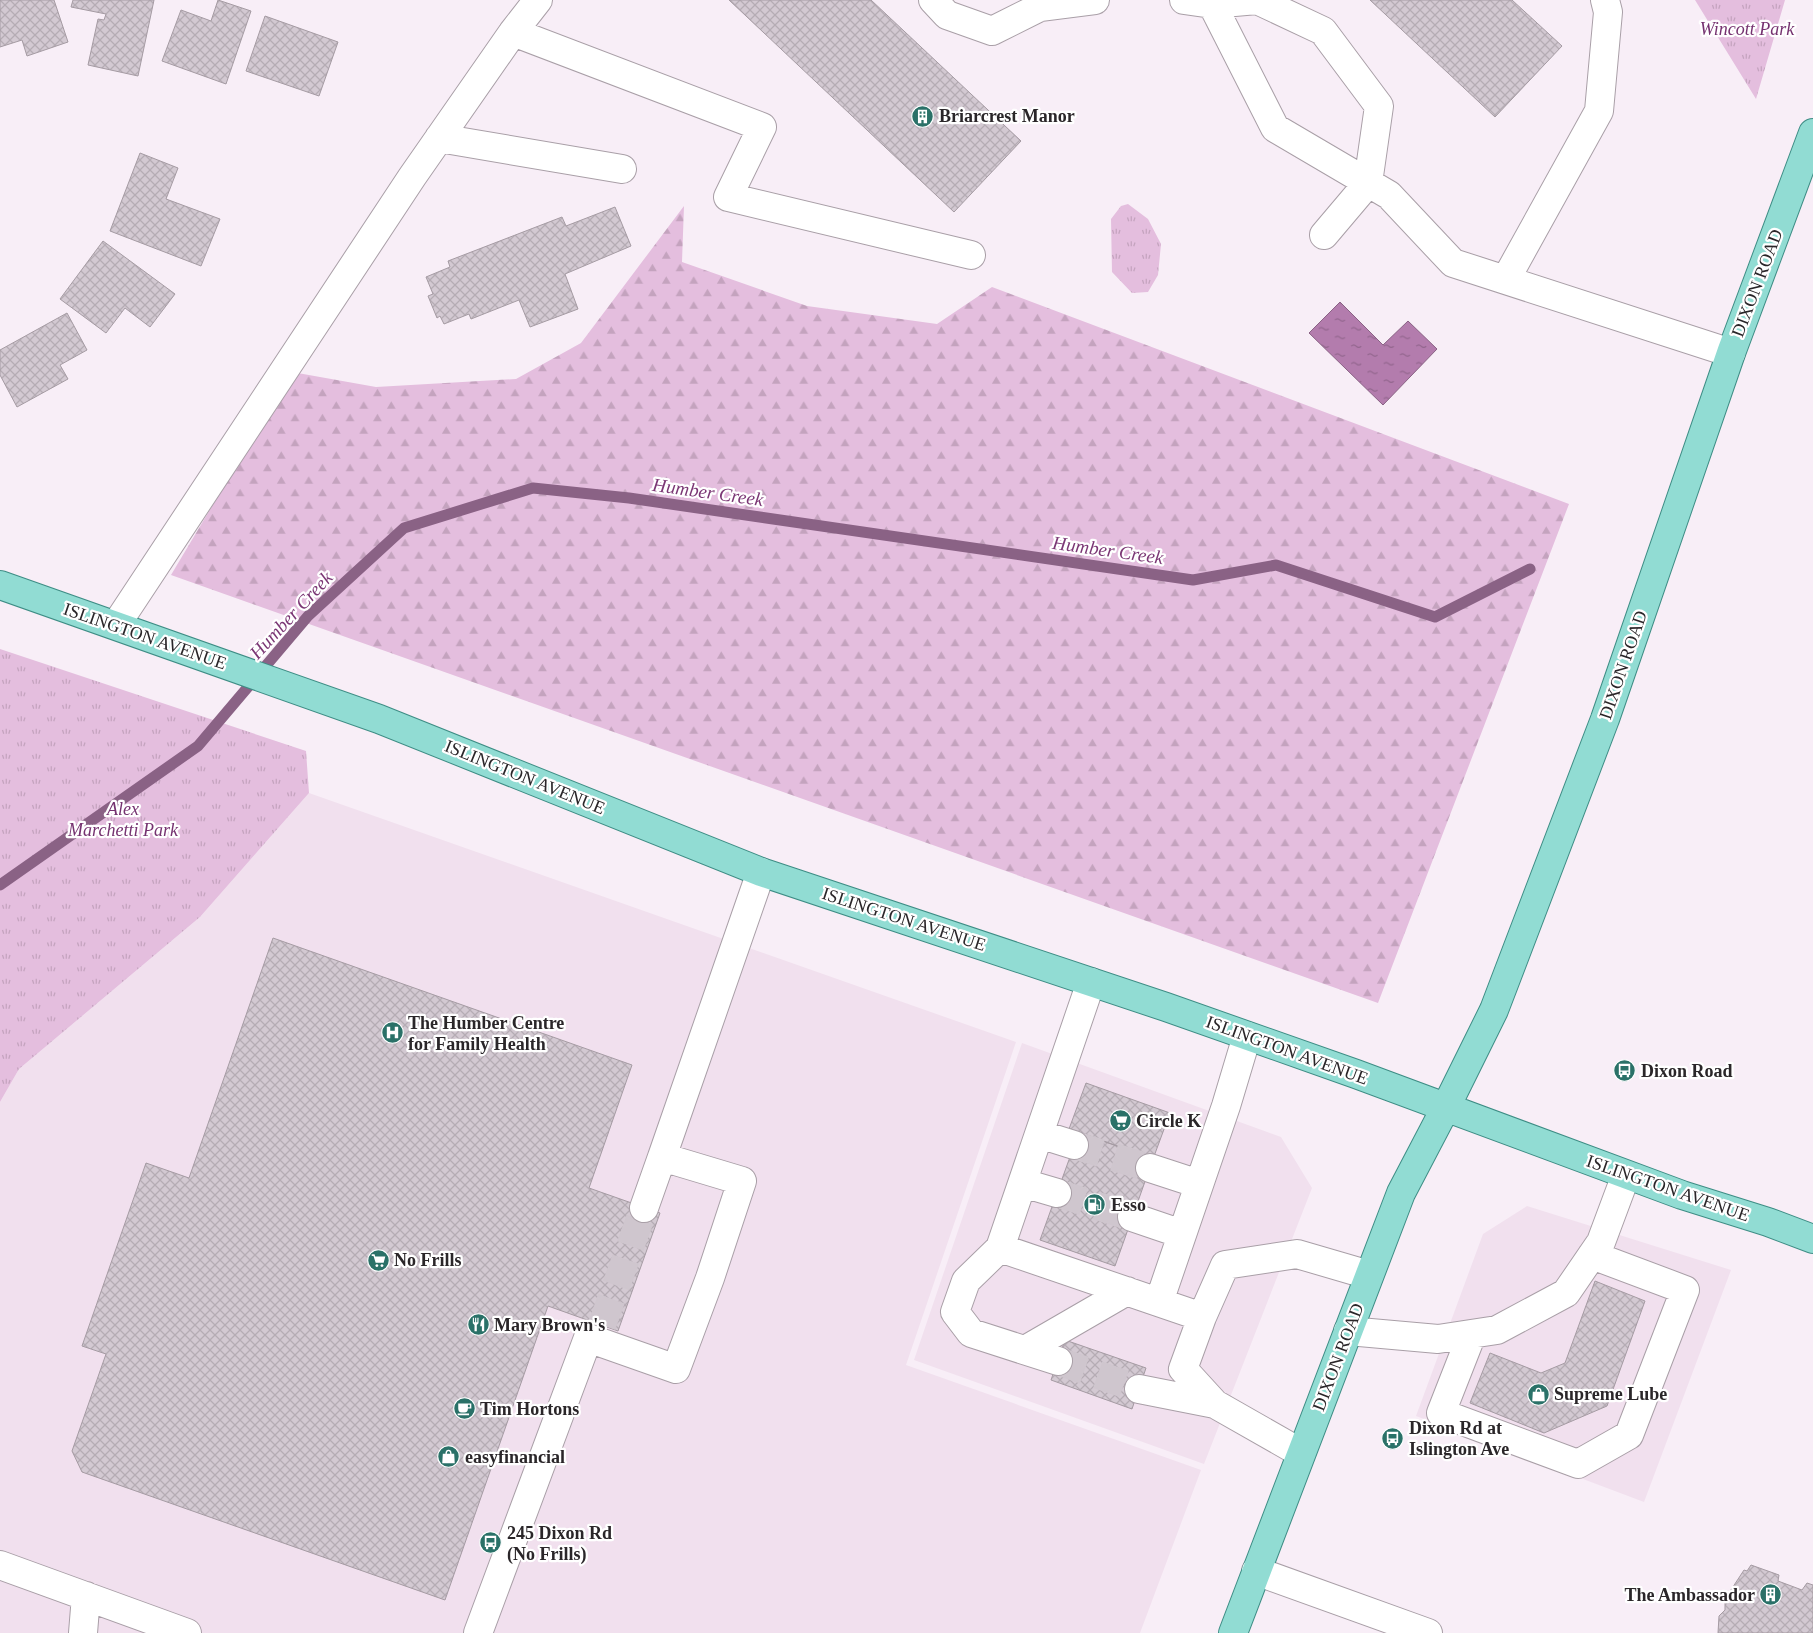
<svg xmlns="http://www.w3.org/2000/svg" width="1813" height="1633" font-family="Georgia,serif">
<defs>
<pattern id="forest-firs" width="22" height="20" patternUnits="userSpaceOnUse" patternTransform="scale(1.25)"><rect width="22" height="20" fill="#e4bede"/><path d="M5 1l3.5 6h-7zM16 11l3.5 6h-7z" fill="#c4a3be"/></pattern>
<pattern id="park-tufts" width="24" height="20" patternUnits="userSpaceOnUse" patternTransform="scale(1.25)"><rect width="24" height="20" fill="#e4bede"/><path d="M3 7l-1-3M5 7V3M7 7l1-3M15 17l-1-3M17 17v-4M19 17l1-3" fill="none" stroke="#c4a3be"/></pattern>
<pattern id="water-ripples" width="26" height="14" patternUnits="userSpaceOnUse" patternTransform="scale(1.25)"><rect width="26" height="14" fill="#b37cad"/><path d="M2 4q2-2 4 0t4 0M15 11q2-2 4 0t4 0" fill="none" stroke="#92658d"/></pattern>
<pattern id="building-cross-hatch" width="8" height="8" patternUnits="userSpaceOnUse" patternTransform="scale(1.25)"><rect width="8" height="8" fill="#d3c9d2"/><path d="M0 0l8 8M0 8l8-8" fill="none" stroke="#b5acb4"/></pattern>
</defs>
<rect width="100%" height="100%" fill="#f8eef7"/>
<!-- built -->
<path fill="#f1e0ee" d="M 309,793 L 1016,1042 L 906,1365 L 1201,1470 L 1140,1633 L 0,1633 L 0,1102 L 19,1069 L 200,917 Z
M 1022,1043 L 1281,1137 L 1312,1188 L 1204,1464 L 914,1360 Z
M 1527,1206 L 1731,1270 L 1644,1502 L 1416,1416 L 1483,1234 Z"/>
<!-- forest -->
<path fill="url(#forest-firs)" d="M 684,206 L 682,262 L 807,306 L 937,324 L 992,287 L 1569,504 L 1378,1003 L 171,575 L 292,372 L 376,387 L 516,379 L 581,343 Z"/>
<!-- park -->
<path fill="url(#park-tufts)" d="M 1695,0 L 1785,0 L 1756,99 Z
M 1128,204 L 1148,219 L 1161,244 L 1158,275 L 1148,292 L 1132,293 L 1112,272 L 1111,219 L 1121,206 Z
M 0,649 L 306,751 L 309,793 L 200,917 L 19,1069 L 0,1102 Z"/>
<!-- water -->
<path fill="url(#water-ripples)" stroke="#8a6285" d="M 1340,302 L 1383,345 L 1408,321 L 1437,349 L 1383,405 L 1309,333 Z"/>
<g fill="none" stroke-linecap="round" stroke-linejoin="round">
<!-- stream -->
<path stroke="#8a6285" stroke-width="11" d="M 0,885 L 198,746 L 308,616 L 404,528 L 533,488 L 629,498 L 1193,580 L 1276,565 L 1435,617 L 1530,569"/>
</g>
<!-- building -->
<path fill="url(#building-cross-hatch)" stroke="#a59ba3" d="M 0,0 L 54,0 L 68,42 L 27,56 L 22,40 L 0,47 Z
M 73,0 L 154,0 L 138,76 L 88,65 L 98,19 L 104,20 L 106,14 L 71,7 Z
M 218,0 L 251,11 L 226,84 L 162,61 L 181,10 L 211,21 Z
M 729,0 L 871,0 L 1021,141 L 954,212 Z
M 1370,0 L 1512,0 L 1562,46 L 1495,117 Z
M 265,16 L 338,42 L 319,96 L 246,71 Z
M 140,153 L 178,168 L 166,199 L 220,219 L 201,266 L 110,231 Z
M 615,207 L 631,246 L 565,274 L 578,309 L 530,327 L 519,300 L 471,319 L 469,314 L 444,324 L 440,316 L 437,318 L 428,296 L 433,294 L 426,277 L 450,267 L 448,261 L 562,217 L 566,226 Z
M 103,241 L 175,294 L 150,327 L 125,308 L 106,333 L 60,299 Z
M 67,313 L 87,350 L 60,365 L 68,379 L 17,407 L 0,375 L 0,350 Z
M 273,938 L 632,1065 L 589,1188 L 660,1213 L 618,1331 L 548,1306 L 445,1600 L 82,1472 L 72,1451 L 106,1354 L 82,1346 L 146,1163 L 189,1178 Z
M 1086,1083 L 1170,1113 L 1153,1159 L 1069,1129 Z
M 1079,1132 L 1153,1159 L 1115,1266 L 1040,1240 Z
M 1595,1281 L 1645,1301 L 1607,1406 L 1544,1433 L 1470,1403 L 1490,1353 L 1541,1373 L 1565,1363 Z
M 1065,1340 L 1146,1368 L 1132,1409 L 1051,1380 Z
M 1751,1565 L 1779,1575 L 1778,1581 L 1802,1590 L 1807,1583 L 1813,1585 L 1813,1633 L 1718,1633 L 1719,1616 L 1725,1610 L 1725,1599 L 1744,1570 L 1747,1571 Z"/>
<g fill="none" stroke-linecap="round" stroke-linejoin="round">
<!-- minor-tunnel -->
<path stroke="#cfc6ce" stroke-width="28" stroke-dasharray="28 14" stroke-linecap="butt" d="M 1074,1145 L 1150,1168
M 1057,1193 L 1132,1217
M 602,1325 L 644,1208
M 1058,1361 L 1139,1389"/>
<defs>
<path id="minor" d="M 933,0 L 947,15 L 992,31 L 1040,7
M 1037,0 L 1040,7 L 1095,0
M 1184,0 L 1212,4 L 1275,128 L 1389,195 L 1453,263 L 1731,353
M 1212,4 L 1257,0 L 1323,31 L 1379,106 L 1368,183 L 1324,235
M 513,32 L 762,127 L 728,197 L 971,255
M 439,138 L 622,169
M 1506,279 L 1599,111 L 1608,12 L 1605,0
M 116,625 L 412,177 L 513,32 L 538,0
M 1091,982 L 1000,1248 L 1202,1317
M 1039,1134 L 1074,1145
M 1150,1168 L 1199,1184
M 1023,1183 L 1057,1193
M 644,1208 L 662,1157
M 1132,1217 L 1182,1234
M 1000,1248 L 966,1281 L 955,1312 L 971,1333 L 1058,1361
M 1159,1302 L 1226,1106 L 1247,1036
M 1348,1331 L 1438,1339 L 1497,1330 L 1566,1293 L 1601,1242 L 1626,1175
M 1472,1334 L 1441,1413 L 1578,1464 L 1629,1435 L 1685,1290 L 1592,1255
M 1025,1350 L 1127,1291
M 1139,1389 L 1215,1404
M 1301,1453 L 1215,1404 L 1183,1369 L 1202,1317 L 1225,1265 L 1297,1254 L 1369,1275
M 0,1565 L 187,1633
M 1256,1571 L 1428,1633
M 83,1633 L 86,1596
M 478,1633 L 588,1338 L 676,1369 L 710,1278 L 742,1181 L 662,1157 L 761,872"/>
<path id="major" d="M 0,585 L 379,719 L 761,872 L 1166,1007 L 1356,1074 L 1682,1195 L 1768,1222 L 1813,1239
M 1233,1633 L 1401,1193 L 1446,1107 L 1494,1010 L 1605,719 L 1731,353 L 1813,133"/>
</defs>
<!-- minor casing -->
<use href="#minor" stroke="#a99fa7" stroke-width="30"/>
<!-- major casing -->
<use href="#major" stroke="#3e8d85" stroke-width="30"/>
<!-- minor -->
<use href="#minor" stroke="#fff" stroke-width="28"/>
<!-- major -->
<use href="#major" stroke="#91dcd3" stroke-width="28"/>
</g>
<!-- icons -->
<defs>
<symbol id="building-disc" viewBox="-11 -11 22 22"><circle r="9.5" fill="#2a7168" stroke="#fff"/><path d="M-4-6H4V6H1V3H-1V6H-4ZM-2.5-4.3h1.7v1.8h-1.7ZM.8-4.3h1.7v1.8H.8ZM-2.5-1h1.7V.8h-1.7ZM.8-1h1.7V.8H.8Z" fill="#fff"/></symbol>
<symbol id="hospital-disc" viewBox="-11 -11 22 22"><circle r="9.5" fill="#2a7168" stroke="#fff"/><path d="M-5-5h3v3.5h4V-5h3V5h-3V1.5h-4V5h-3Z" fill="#fff"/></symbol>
<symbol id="bus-disc" viewBox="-11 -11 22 22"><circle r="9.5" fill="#2a7168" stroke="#fff"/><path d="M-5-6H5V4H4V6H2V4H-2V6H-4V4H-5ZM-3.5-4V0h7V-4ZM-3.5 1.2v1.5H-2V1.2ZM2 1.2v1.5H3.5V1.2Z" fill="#fff"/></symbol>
<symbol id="supermarket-disc" viewBox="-11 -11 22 22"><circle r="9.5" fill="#2a7168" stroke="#fff"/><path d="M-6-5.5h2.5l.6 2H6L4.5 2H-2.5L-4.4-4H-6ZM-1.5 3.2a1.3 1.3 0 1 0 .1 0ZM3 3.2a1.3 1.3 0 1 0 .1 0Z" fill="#fff"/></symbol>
<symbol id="fuel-disc" viewBox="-11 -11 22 22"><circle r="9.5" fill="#2a7168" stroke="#fff"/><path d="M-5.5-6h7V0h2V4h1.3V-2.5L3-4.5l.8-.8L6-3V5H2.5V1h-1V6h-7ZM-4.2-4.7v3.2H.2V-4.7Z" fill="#fff"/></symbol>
<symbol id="restaurant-disc" viewBox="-11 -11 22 22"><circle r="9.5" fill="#2a7168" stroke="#fff"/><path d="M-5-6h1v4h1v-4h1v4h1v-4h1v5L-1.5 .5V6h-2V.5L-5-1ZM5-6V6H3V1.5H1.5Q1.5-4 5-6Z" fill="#fff"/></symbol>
<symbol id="shop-disc" viewBox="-11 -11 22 22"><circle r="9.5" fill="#2a7168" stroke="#fff"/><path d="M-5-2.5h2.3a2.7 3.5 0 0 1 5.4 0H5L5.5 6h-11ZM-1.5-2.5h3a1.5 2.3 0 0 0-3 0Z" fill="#fff"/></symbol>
<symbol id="cafe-disc" viewBox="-11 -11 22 22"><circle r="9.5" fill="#2a7168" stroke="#fff"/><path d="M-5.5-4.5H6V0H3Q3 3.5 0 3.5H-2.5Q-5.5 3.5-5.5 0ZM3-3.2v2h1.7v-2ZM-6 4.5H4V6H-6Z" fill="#fff"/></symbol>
</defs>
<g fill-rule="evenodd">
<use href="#building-disc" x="910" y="104" width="25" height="25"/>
<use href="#hospital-disc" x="380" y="1020" width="25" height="25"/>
<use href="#bus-disc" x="1612" y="1058" width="25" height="25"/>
<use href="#supermarket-disc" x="1108" y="1108" width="25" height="25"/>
<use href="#fuel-disc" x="1082" y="1192" width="25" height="25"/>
<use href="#supermarket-disc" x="366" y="1248" width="25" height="25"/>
<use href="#restaurant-disc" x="466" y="1312" width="25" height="25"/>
<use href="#shop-disc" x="1526" y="1382" width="25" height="25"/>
<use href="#cafe-disc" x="452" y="1396" width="25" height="25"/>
<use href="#bus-disc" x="1380" y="1426" width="25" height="25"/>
<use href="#shop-disc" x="436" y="1444" width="25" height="25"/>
<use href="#bus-disc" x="478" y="1530" width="25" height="25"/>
<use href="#building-disc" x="1758" y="1582" width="25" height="25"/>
</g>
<g text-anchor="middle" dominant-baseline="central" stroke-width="4.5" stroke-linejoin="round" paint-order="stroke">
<!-- park labels -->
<g font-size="18" font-style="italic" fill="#753270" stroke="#fff">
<text x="1747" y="29">Wincott Park</text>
<text x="123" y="809">Alex<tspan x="123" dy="21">Marchetti Park</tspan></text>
</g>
<!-- poi labels -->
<g font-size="18" font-weight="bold" fill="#2a2629" stroke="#fff" text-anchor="start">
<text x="939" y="116">Briarcrest Manor</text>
<text x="408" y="1023">The Humber Centre<tspan x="408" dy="21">for Family Health</tspan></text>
<text x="1641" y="1071">Dixon Road</text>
<text x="1136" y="1121">Circle K</text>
<text x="1111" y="1205">Esso</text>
<text x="394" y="1260">No Frills</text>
<text x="494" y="1325">Mary Brown's</text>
<text x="1554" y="1394">Supreme Lube</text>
<text x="480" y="1409">Tim Hortons</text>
<text x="1409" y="1428">Dixon Rd at<tspan x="1409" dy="21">Islington Ave</tspan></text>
<text x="465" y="1457">easyfinancial</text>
<text x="507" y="1533">245 Dixon Rd<tspan x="507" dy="21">(No Frills)</tspan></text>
<text x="1755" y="1595" text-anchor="end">The Ambassador</text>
</g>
<!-- street labels -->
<g font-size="18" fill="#2a2629" stroke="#fff">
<text transform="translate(1757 283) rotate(-69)">DIXON ROAD</text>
<text transform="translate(145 636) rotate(19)">ISLINGTON AVENUE</text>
<text transform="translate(1623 665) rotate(-71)">DIXON ROAD</text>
<text transform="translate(525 777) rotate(22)">ISLINGTON AVENUE</text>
<text transform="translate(904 919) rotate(18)">ISLINGTON AVENUE</text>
<text transform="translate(1287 1050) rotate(20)">ISLINGTON AVENUE</text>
<text transform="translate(1668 1188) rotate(19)">ISLINGTON AVENUE</text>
<text transform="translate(1338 1357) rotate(-69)">DIXON ROAD</text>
</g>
<!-- water labels -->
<g font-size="19" font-style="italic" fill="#7b3775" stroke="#fff">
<text transform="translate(708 492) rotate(8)">Humber Creek</text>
<text transform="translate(1108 550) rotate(8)">Humber Creek</text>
<text transform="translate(291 615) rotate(-47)">Humber Creek</text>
</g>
</g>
</svg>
